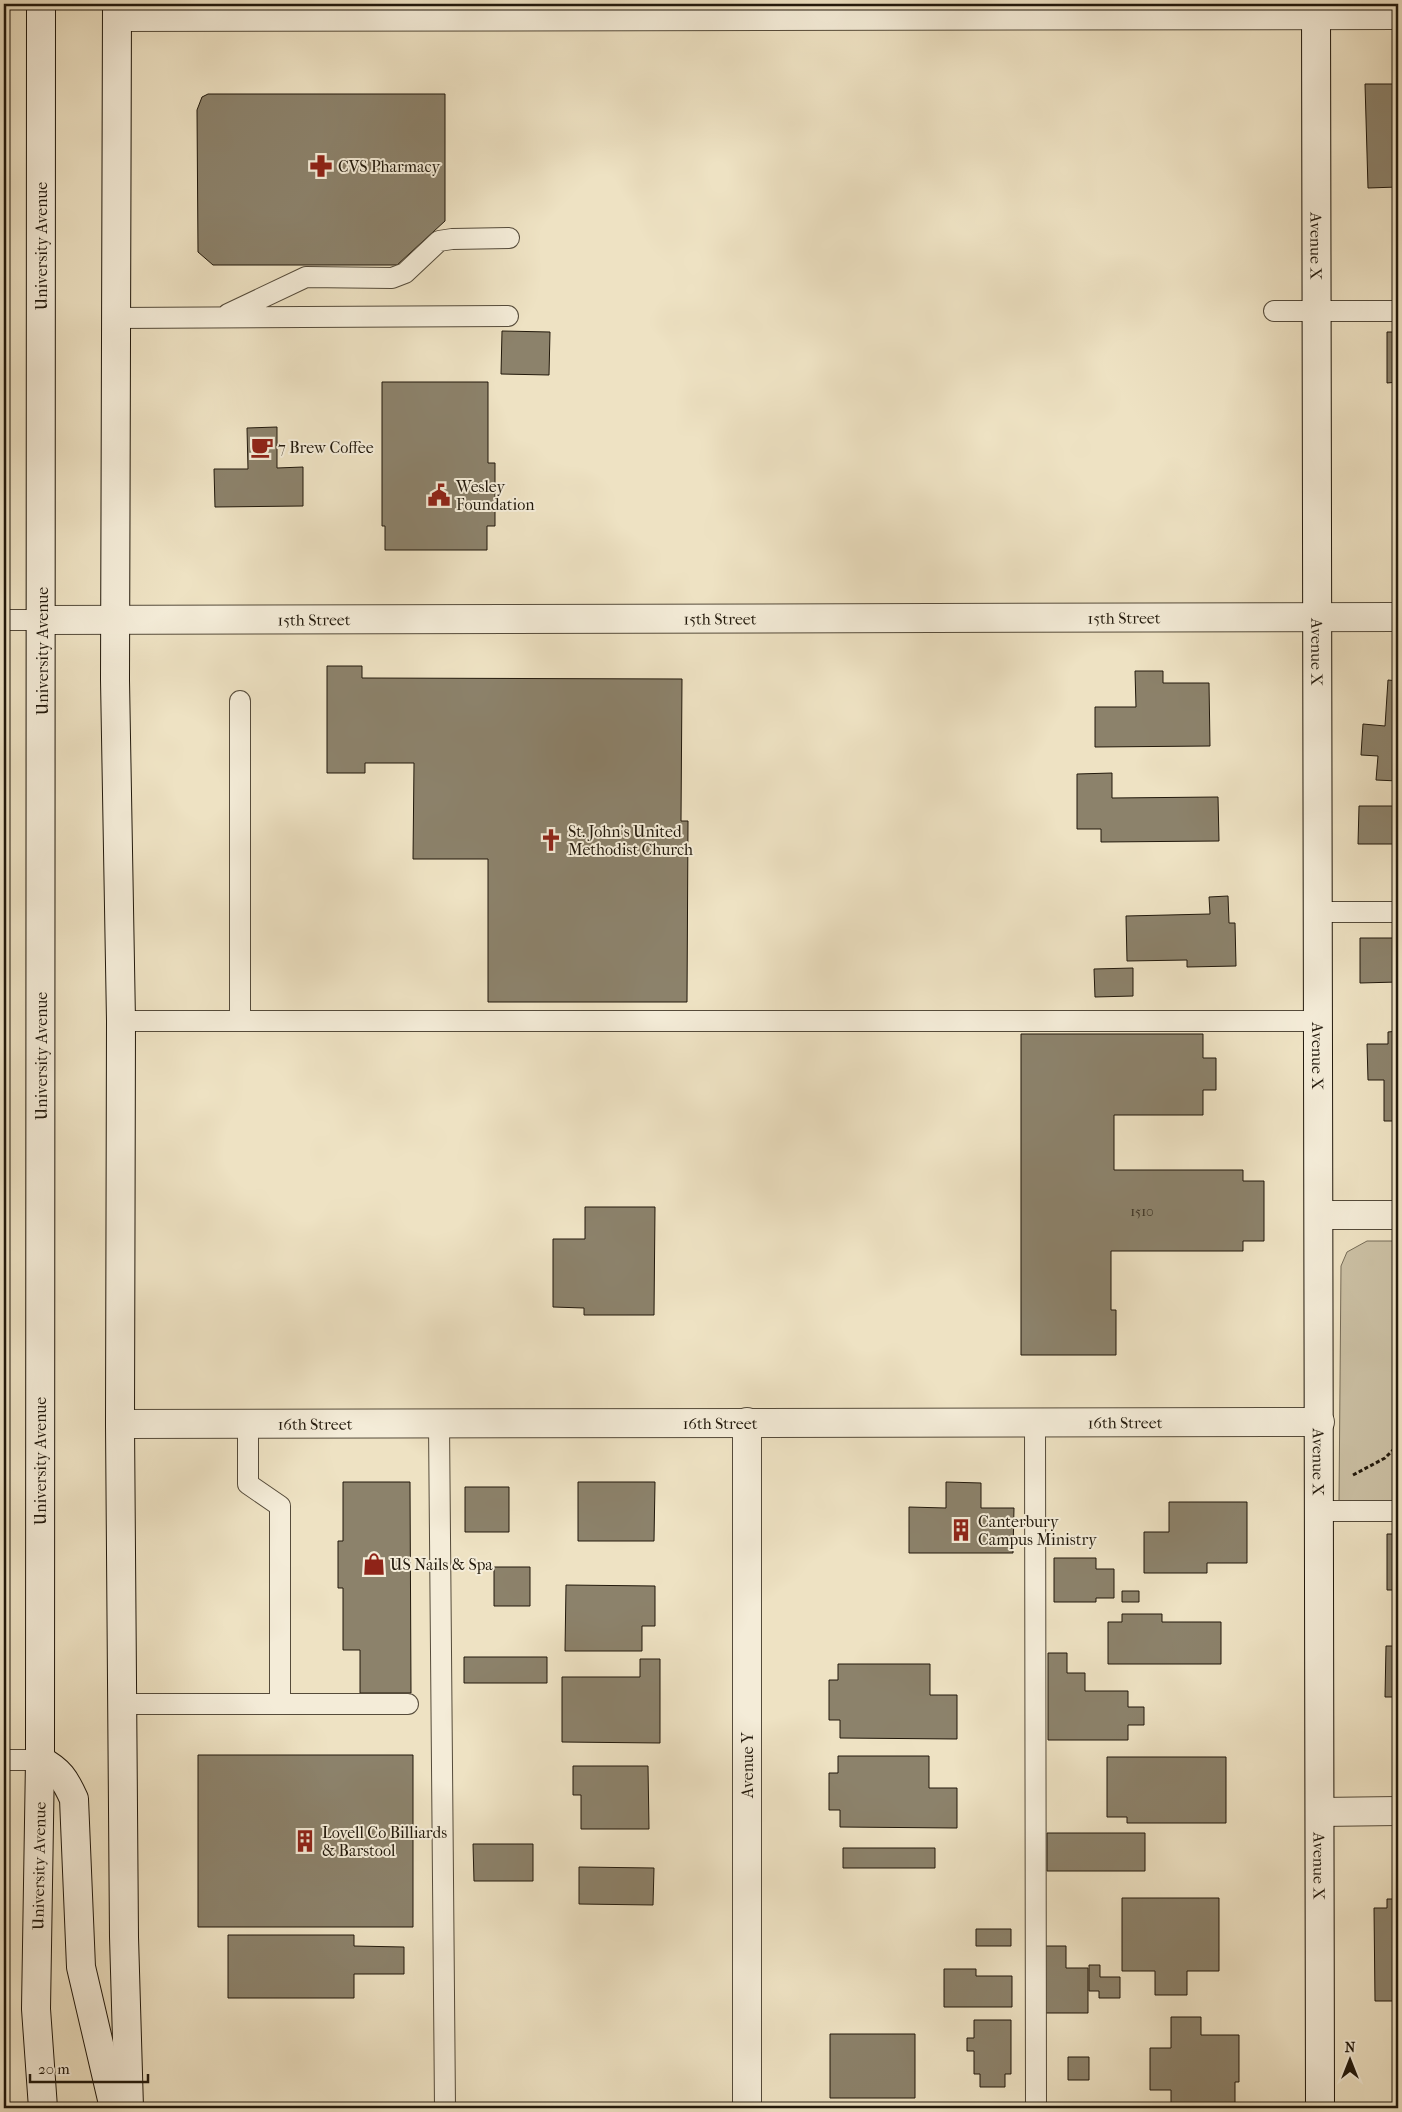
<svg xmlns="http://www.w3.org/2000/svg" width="1402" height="2112" font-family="'IM FELL French Canon',serif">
<rect width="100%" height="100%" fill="#eee2c3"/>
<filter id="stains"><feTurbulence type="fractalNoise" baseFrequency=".004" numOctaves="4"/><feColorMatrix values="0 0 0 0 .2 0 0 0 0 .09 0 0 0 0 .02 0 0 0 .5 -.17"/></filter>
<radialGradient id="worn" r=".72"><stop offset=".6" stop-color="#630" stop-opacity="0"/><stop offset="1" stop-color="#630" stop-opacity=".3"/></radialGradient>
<!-- green -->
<path fill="#cbc0a4" stroke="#766c58" d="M 1367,1241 L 1398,1241 L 1398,1502 L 1339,1502 L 1341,1266 L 1347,1252 Z"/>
<!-- building -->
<path fill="#8c826b" stroke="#22190c" d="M 1365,84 L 1398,84 L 1398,187 L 1368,188 Z
M 208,94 L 445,94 L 445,221 L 397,265 L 213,265 L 198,252 L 197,110 L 202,97 Z
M 502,331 L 550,332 L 549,375 L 501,374 Z
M 1387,332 L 1398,332 L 1398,382 L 1387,383 Z
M 382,382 L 488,382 L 488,463 L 495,463 L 495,526 L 487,526 L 487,550 L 385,550 L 385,526 L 382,526 Z
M 277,427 L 277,468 L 303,467 L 303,506 L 215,507 L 214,469 L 248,469 L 247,428 Z
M 327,666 L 362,666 L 362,678 L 682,679 L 681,821 L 688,821 L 687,1002 L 488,1002 L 488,859 L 413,859 L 414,763 L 365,763 L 365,773 L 327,773 Z
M 1135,671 L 1163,671 L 1163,683 L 1209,683 L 1210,746 L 1095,747 L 1095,707 L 1136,707 Z
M 1388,680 L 1398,681 L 1398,781 L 1376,780 L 1378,756 L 1361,755 L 1363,724 L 1385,726 Z
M 1112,773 L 1112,798 L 1218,797 L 1219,841 L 1101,842 L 1101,829 L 1077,829 L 1077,774 Z
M 1359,806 L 1397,806 L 1397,844 L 1358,844 Z
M 1228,896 L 1229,923 L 1235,923 L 1236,966 L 1187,967 L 1187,960 L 1127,961 L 1126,916 L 1210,914 L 1209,897 Z
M 1360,938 L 1398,938 L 1398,982 L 1360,983 Z
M 1133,968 L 1133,996 L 1095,997 L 1094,969 Z
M 1398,1031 L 1398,1121 L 1384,1121 L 1384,1080 L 1368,1080 L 1367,1044 L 1388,1044 L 1388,1032 Z
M 1021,1034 L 1203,1034 L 1203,1058 L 1216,1058 L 1216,1090 L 1203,1090 L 1203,1115 L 1114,1115 L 1114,1170 L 1243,1170 L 1243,1181 L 1264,1181 L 1264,1241 L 1243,1241 L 1243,1251 L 1111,1251 L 1111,1310 L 1116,1310 L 1116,1355 L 1021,1355 Z
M 585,1207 L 655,1207 L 654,1315 L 584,1315 L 584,1308 L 553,1307 L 553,1239 L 585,1239 Z
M 343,1482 L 410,1482 L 411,1693 L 360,1693 L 360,1650 L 343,1650 L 343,1588 L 338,1588 L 338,1541 L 343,1541 Z
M 578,1482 L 655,1482 L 654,1541 L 578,1541 Z
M 946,1482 L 981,1483 L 981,1508 L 1014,1508 L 1013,1553 L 909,1553 L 909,1507 L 946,1508 Z
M 465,1487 L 509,1487 L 509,1532 L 465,1532 Z
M 1169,1502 L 1247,1502 L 1247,1563 L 1207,1563 L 1207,1573 L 1144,1573 L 1144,1532 L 1169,1532 Z
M 1387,1534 L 1398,1534 L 1398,1590 L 1387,1590 Z
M 1054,1558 L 1096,1558 L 1096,1569 L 1114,1569 L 1114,1598 L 1096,1598 L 1096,1602 L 1054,1602 Z
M 494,1567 L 530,1567 L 530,1606 L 494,1606 Z
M 566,1585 L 655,1586 L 655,1626 L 642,1626 L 642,1651 L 565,1651 Z
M 1122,1591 L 1139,1591 L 1139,1602 L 1122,1602 Z
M 1122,1614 L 1162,1614 L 1162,1622 L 1221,1622 L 1221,1664 L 1108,1664 L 1108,1622 L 1122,1622 Z
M 1386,1646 L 1398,1646 L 1398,1697 L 1385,1697 Z
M 1048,1653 L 1067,1653 L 1067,1673 L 1085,1673 L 1085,1691 L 1128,1691 L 1128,1707 L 1144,1707 L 1144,1725 L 1128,1725 L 1128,1740 L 1048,1740 Z
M 464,1657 L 547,1657 L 547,1683 L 464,1683 Z
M 640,1659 L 660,1659 L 660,1743 L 562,1742 L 562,1677 L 640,1677 Z
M 838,1664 L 930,1664 L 930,1695 L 957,1695 L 957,1739 L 840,1738 L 840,1720 L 829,1720 L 829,1680 L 838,1680 Z
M 198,1755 L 413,1755 L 413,1927 L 198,1927 Z
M 838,1756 L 929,1756 L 929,1788 L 957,1788 L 957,1828 L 840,1827 L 840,1810 L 829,1810 L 829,1773 L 838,1773 Z
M 1107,1757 L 1226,1757 L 1226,1823 L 1127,1823 L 1127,1817 L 1107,1817 Z
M 573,1766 L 648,1766 L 649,1829 L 581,1829 L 581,1795 L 573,1795 Z
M 1047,1833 L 1145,1833 L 1145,1871 L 1047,1871 Z
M 473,1844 L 533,1844 L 533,1881 L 474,1881 Z
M 843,1848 L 935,1848 L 935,1868 L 843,1868 Z
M 579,1867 L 654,1868 L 653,1905 L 579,1904 Z
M 1122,1898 L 1219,1898 L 1219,1971 L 1187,1971 L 1187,1995 L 1155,1995 L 1155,1971 L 1122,1971 Z
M 1387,1899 L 1398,1899 L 1398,2001 L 1375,2001 L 1374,1908 L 1387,1908 Z
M 976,1929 L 1011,1929 L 1011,1946 L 976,1946 Z
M 228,1935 L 354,1935 L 354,1946 L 404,1947 L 404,1974 L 354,1974 L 354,1998 L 228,1998 Z
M 1043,1946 L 1066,1946 L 1066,1968 L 1088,1968 L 1088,2013 L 1043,2013 Z
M 1089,1965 L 1100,1965 L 1100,1977 L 1120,1977 L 1120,1998 L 1099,1998 L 1099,1991 L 1089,1991 Z
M 944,1969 L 976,1969 L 976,1976 L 1012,1976 L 1012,2007 L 944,2007 Z
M 1171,2017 L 1201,2017 L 1201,2035 L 1239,2035 L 1239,2082 L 1235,2082 L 1235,2108 L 1171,2108 L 1171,2090 L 1150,2090 L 1150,2048 L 1171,2048 Z
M 974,2020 L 1011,2020 L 1011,2074 L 1005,2074 L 1005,2087 L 980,2087 L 980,2074 L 974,2074 L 974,2051 L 967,2051 L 967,2038 L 974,2038 Z
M 830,2034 L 915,2034 L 915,2098 L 830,2098 Z
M 1068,2057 L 1089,2057 L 1089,2080 L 1068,2080 Z
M 967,2106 L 1014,2106 L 1014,2108 L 967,2108 Z"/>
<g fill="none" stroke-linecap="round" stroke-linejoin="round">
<defs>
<path id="lane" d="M 1274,311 L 1398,311
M 228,314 L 306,277 L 392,278 L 405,273 L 439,241 L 452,239 L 509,238
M 116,318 L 508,316
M 4,620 L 42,620
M 240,701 L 240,1021
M 1319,912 L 1398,912
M 121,1021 L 1319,1021
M 1035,1422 L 1036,2108
M 248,1423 L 248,1484 L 280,1506 L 280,1704
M 439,1423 L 445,2108
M 1320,1511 L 1398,1511
M 122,1704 L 408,1704
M 4,1760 L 40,1760"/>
<g id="street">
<path d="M 117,17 L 1398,15"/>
<path id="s1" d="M 42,620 L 1398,617"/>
<path d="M 1320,1215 L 1398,1215"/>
<path d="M 747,1422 L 747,2108"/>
<path id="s2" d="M 120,1424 L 1320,1422"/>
<path d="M 1320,1812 L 1398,1811"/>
</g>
<g id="secondary">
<path d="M 41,4 L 40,1760 L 36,2009 L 43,2108"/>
<path d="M 117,4 L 115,680 L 121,1021 L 120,1424 L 124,1937 L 129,2108"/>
<path id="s3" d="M 1316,4 L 1320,2108"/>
<path d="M 40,1760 C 60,1771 65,1779 74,1799 L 81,1967 L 114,2108"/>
</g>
</defs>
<!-- lane casing -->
<use href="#lane" stroke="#554b3a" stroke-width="22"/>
<!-- street casing -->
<use href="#street" stroke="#554b3a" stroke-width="30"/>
<!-- secondary casing -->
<use href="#secondary" stroke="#22190c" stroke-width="30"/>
<!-- path -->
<path stroke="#22190c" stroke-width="3" stroke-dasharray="4 2.5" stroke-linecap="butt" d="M 1353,1475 L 1385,1458 L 1398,1445"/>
<!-- lane -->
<use href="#lane" stroke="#f4ecd8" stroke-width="20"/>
<!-- street -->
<use href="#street" stroke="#f4ecd8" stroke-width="28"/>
<!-- secondary -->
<use href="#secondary" stroke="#f4ecd8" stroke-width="28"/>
</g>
<!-- icons -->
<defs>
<symbol id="pharmacy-bare" viewBox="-9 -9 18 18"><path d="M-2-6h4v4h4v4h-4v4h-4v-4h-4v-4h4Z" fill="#8f2418" stroke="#f4ecd8" stroke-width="2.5" paint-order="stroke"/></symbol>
<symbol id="cafe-bare" viewBox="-9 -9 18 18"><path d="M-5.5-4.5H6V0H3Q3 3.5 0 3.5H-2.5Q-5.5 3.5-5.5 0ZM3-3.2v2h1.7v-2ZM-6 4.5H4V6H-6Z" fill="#8f2418" stroke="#f4ecd8" stroke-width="2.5" paint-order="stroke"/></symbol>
<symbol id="civic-bare" viewBox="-9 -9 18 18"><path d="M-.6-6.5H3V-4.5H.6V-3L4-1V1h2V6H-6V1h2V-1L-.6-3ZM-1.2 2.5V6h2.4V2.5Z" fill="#8f2418" stroke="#f4ecd8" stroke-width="2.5" paint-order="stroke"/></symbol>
<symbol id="church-bare" viewBox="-9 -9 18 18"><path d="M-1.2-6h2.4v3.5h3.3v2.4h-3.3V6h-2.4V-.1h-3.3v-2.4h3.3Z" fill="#8f2418" stroke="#f4ecd8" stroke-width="2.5" paint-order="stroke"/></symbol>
<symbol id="building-bare" viewBox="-9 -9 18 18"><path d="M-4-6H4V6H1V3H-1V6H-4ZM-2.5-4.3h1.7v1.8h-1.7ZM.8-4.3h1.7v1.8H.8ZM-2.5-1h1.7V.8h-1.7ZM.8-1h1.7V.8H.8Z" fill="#8f2418" stroke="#f4ecd8" stroke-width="2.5" paint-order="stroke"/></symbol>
<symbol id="shop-bare" viewBox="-9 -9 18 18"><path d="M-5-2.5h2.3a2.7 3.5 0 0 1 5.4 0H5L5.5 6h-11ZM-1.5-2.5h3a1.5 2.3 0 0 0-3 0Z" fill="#8f2418" stroke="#f4ecd8" stroke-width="2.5" paint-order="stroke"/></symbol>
</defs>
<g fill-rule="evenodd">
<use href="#pharmacy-bare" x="305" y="150" width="32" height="32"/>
<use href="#cafe-bare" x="246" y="431" width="32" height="32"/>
<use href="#civic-bare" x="423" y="479" width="32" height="32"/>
<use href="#church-bare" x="535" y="824" width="32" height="32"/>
<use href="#building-bare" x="945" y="1514" width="32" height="32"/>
<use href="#shop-bare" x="358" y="1548" width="32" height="32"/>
<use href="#building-bare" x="289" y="1825" width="32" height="32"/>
</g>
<g text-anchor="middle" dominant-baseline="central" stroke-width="4" stroke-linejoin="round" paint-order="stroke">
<!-- number labels -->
<g font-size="14" fill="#3c3324">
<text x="1142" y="1211">1510</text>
</g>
<!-- poi labels -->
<g font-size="16" fill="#22190c" stroke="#f4ecd8" text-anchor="start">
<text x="338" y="166">CVS Pharmacy</text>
<text x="278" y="447">7 Brew Coffee</text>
<text x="456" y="486">Wesley<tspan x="456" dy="18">Foundation</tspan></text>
<text x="568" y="831">St. John's United<tspan x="568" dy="18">Methodist Church</tspan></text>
<text x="978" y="1521">Canterbury<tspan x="978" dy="18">Campus Ministry</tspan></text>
<text x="390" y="1564">US Nails &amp; Spa</text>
<text x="322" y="1832">Lovell Co Billiards<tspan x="322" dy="18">&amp; Barstool</tspan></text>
</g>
<!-- street labels -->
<g font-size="16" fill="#22190c" stroke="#f4ecd8">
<text transform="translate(41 246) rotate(-90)">University Avenue</text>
<text stroke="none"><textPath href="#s3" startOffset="242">Avenue X</textPath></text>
<text stroke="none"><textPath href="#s1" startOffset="1082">15th Street</textPath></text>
<text stroke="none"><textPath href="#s1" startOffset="678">15th Street</textPath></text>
<text stroke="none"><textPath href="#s1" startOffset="272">15th Street</textPath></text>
<text transform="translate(42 651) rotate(-90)">University Avenue</text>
<text stroke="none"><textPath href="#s3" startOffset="648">Avenue X</textPath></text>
<text transform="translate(41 1056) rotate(-90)">University Avenue</text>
<text stroke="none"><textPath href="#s3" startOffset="1052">Avenue X</textPath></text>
<text stroke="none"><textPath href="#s2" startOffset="600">16th Street</textPath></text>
<text stroke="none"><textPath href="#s2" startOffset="1005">16th Street</textPath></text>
<text stroke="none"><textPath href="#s2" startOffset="195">16th Street</textPath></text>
<text transform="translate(40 1461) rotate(-90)">University Avenue</text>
<text stroke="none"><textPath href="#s3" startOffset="1458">Avenue X</textPath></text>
<text transform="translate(747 1765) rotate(-90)">Avenue Y</text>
<text transform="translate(39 1866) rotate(-89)">University Avenue</text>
<text stroke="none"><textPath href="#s3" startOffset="1862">Avenue X</textPath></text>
</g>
</g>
<!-- margin -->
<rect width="1402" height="2112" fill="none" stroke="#eee2c3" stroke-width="20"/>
<rect x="5" y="5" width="1392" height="2102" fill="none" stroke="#22190c" stroke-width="2.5"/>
<rect x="10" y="10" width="1382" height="2092" fill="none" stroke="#22190c"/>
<!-- north arrow -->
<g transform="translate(1350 2060)" stroke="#f4ecd8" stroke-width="4" paint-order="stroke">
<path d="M0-4L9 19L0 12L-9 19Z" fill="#22190c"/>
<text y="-8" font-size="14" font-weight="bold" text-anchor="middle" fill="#22190c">N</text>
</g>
<!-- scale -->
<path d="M30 2074v8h118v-8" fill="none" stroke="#22190c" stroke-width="2.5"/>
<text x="38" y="2074" font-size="15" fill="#22190c" stroke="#f4ecd8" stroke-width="4" paint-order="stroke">20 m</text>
<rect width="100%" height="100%" filter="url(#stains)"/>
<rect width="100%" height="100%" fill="url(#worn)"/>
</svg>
